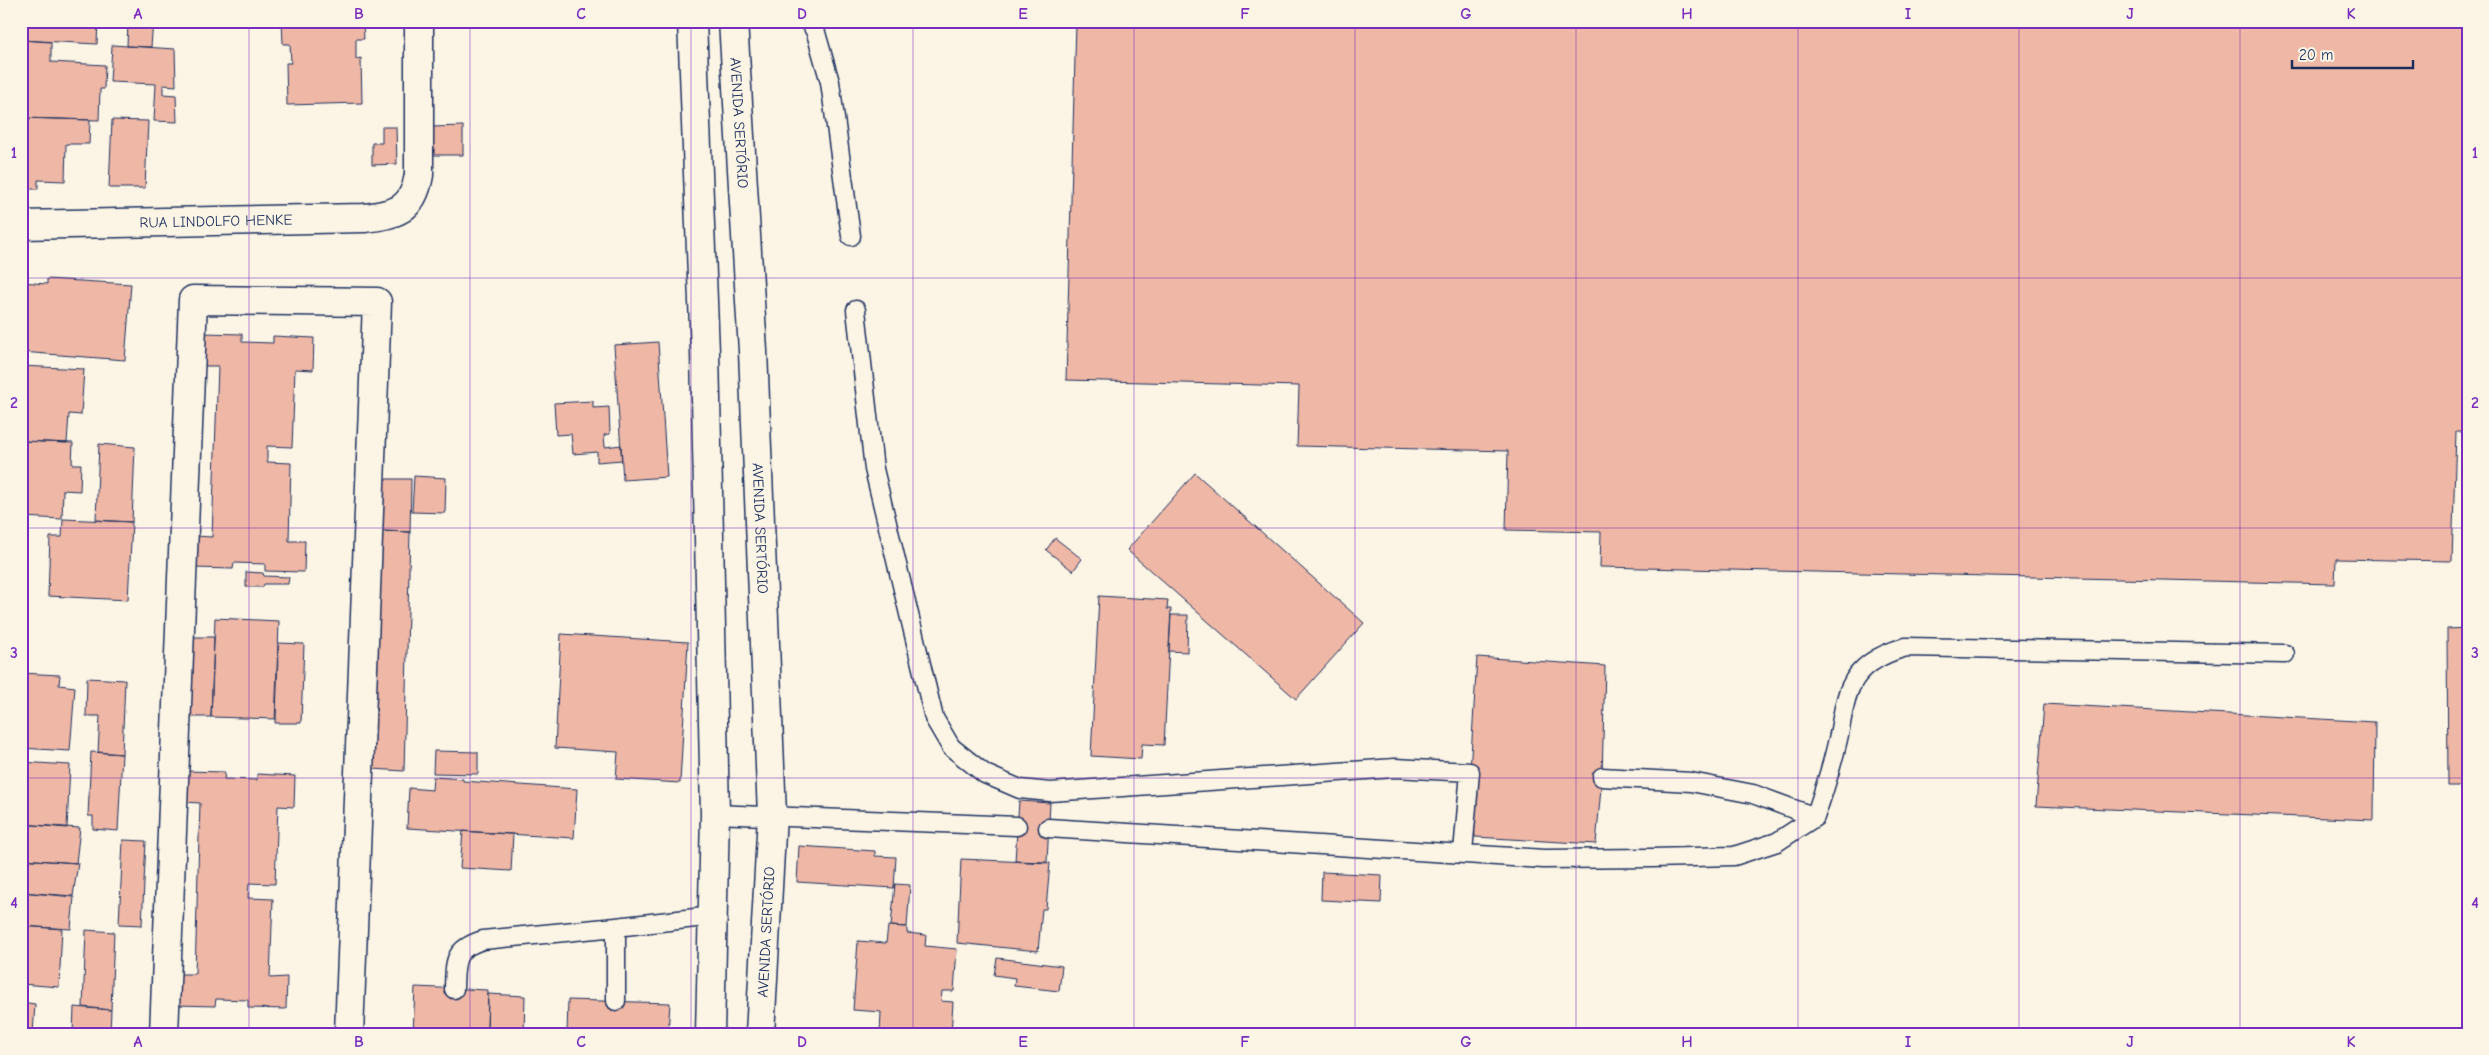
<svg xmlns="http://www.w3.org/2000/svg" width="2489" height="1055" font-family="'Comic Neue',sans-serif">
<rect width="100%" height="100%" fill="#fcf5e5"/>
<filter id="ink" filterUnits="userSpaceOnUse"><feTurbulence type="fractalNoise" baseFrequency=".02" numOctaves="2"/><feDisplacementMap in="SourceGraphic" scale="10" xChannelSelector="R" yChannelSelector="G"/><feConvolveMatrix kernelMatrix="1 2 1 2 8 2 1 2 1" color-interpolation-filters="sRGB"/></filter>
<g filter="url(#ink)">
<!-- building -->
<path fill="#efb7a5" stroke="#1b2f5e" d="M 21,21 L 98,21 L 97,44 L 21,40 Z
M 128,21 L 153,21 L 151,47 L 127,46 Z
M 282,21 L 363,21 L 364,39 L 356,39 L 356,59 L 361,58 L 362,103 L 287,105 L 286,63 L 291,63 L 290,44 L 283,44 Z
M 1076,21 L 2468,21 L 2468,432 L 2456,432 L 2452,561 L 2336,559 L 2335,584 L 1600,567 L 1601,532 L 1506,530 L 1508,451 L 1297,446 L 1299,386 L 1066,380 Z
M 21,40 L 51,42 L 51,62 L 105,65 L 104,89 L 100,89 L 99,120 L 21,118 Z
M 112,45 L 175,49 L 176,86 L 163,85 L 163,94 L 176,95 L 177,122 L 154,121 L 156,84 L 110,82 Z
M 21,118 L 90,120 L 89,144 L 66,144 L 65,181 L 38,180 L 38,189 L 21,189 Z
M 112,120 L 148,121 L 145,188 L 109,188 Z
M 463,126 L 463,155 L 433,155 L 432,127 Z
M 382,127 L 396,127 L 397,164 L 372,165 L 372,143 L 382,143 Z
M 47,279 L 131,284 L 125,360 L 21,352 L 21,282 L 47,284 Z
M 203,333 L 242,334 L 242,342 L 273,343 L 273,336 L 314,338 L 313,370 L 295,369 L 292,447 L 267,446 L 267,462 L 291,463 L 289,541 L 305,541 L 304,572 L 265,571 L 265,564 L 234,563 L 233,569 L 193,568 L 195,536 L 212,537 L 218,366 L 202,366 Z
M 658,342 L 667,477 L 623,480 L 614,345 Z
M 21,366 L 84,369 L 81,415 L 69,414 L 67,443 L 21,441 Z
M 593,401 L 593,408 L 609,407 L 610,434 L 604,435 L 605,447 L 621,445 L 622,460 L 597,462 L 597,452 L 573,454 L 571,434 L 556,435 L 554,403 Z
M 21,441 L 73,443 L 72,464 L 81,464 L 80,491 L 63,490 L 62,519 L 21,517 Z
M 99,444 L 135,447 L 132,522 L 96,520 Z
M 1195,473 L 1364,623 L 1296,699 L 1127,550 Z
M 414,476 L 446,478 L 445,513 L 412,512 Z
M 382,479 L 411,479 L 410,532 L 381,531 Z
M 63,519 L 132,522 L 128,600 L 48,596 L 50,537 L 62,537 Z
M 381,531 L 410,532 L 404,771 L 372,769 L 378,643 L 379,551 Z
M 1055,538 L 1082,559 L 1073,571 L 1046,550 Z
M 246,572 L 263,573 L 264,576 L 289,577 L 288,584 L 264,584 L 263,587 L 246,587 Z
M 1099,596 L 1168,600 L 1167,609 L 1171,609 L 1164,745 L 1142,744 L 1141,759 L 1091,756 Z
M 1171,615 L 1188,615 L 1187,652 L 1169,651 Z
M 215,618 L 279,621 L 276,719 L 211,717 Z
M 2468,628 L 2468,786 L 2448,786 L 2447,629 Z
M 561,634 L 688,642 L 680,783 L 616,779 L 618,752 L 555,748 Z
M 188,637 L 214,637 L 211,717 L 185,717 Z
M 278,643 L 304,644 L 301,723 L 275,723 Z
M 1477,657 L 1605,666 L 1602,777 L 1596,844 L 1475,837 L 1470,772 Z
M 21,673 L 60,675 L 59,685 L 75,687 L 70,751 L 21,748 Z
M 87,678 L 125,680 L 122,754 L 98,752 L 100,716 L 86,716 Z
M 2044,704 L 2375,722 L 2374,820 L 2036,806 Z
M 434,751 L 478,752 L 478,774 L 433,773 Z
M 91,752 L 122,754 L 118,831 L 93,829 L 93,816 L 88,816 Z
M 21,762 L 70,765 L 67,828 L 21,824 Z
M 185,771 L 225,772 L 224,779 L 257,780 L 257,774 L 295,776 L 294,807 L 278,806 L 275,884 L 249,883 L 248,898 L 273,899 L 270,978 L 287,977 L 286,1009 L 248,1008 L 248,1000 L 216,999 L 215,1006 L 176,1005 L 176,974 L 195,974 L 200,803 L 183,802 Z
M 433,777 L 463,779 L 463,781 L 577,789 L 574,838 L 407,828 L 409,788 L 432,790 Z
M 1019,801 L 1050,803 L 1047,862 L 1015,861 Z
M 21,824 L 80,828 L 76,863 L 21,859 Z
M 463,831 L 513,834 L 511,871 L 460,868 Z
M 123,840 L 146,841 L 142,925 L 119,924 Z
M 799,846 L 875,851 L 875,856 L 896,857 L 894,888 L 797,882 Z
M 21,859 L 78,863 L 73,896 L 21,892 Z
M 961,859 L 1050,863 L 1046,909 L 1042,909 L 1038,951 L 957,943 Z
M 1322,872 L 1382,875 L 1381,903 L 1321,900 Z
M 895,884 L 910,885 L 907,927 L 891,926 Z
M 21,892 L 74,897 L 71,929 L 21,926 Z
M 21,926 L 62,929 L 59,987 L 21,984 Z
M 888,926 L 907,927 L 907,933 L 926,935 L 925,946 L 957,949 L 954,991 L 942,991 L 941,1001 L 953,1002 L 951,1034 L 880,1034 L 881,1012 L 853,1010 L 858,941 L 886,943 Z
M 86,930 L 114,932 L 111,1010 L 83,1007 Z
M 997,958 L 1062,966 L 1059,991 L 1014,986 L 1015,978 L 994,975 Z
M 415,987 L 488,990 L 487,1034 L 413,1034 Z
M 488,994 L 525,996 L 524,1034 L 487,1034 Z
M 568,1000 L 670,1003 L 668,1034 L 567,1034 Z
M 21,1002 L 35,1004 L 33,1034 L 21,1034 Z
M 74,1007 L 111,1010 L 110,1034 L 73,1034 Z"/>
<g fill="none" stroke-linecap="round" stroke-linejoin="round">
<defs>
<path id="lane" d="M 810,21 L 816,33 L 830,82 L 851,236
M 856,310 L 874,469 L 934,718 L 951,747 L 985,774 L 1020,789 L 1050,792 L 1395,768 L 1470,772 L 1463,852
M 1602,777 L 1691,782 L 1753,794 L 1815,817
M 715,814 L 1017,826
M 1048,828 L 1544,859 L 1652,858 L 1734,856 L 1777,842 L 1815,817 C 1824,791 1832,766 1838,739 C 1842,723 1843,701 1851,686 C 1861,664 1884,653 1906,647 L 2285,654
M 454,989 C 455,961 453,949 483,940 L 616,927
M 616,1001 L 616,927 L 713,916"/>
<g id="street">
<path id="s1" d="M 21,225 L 364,218 C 397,214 413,210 419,175 L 419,21"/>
<path d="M 164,1034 L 193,300 L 377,302 L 349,1034"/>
</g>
<g id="primary">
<path d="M 692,21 L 705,352 L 715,814 L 710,1034"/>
<path id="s2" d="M 733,21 L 753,351 L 772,815 L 760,1034"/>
</g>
</defs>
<!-- lane casing -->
<use href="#lane" stroke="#1b2f5e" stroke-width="21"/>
<!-- street casing -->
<use href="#street" stroke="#1b2f5e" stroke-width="31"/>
<!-- primary casing -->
<use href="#primary" stroke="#1b2f5e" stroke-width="31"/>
<!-- lane -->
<use href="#lane" stroke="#fcf5e5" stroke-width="18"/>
<!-- street -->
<use href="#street" stroke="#fcf5e5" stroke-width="28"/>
<!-- primary -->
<use href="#primary" stroke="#fcf5e5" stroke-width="28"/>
</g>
</g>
<!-- grid -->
<path fill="none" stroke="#7b2cbf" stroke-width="1" stroke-opacity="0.55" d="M 249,21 L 249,1034M 470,21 L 470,1034M 691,21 L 691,1034M 913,21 L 913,1034M 1134,21 L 1134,1034M 1355,21 L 1355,1034M 1576,21 L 1576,1034M 1798,21 L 1798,1034M 2019,21 L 2019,1034M 2240,21 L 2240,1034M 21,278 L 2468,278M 21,528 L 2468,528M 21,778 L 2468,778"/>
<g text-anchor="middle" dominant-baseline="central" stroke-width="5" stroke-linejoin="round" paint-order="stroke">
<!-- street labels -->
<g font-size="15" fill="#1b2f5e" stroke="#fcf5e5">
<text stroke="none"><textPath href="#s2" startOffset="102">AVENIDA SERTÓRIO</textPath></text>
<text stroke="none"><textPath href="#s1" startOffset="195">RUA LINDOLFO HENKE</textPath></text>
<text stroke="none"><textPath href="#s2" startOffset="508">AVENIDA SERTÓRIO</textPath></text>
<text transform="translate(766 932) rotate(-87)">AVENIDA SERTÓRIO</text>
</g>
</g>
<!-- margin -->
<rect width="2489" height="1055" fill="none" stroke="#fcf5e5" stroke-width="55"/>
<!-- scale -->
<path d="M2292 60v8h121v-8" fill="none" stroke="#1b2f5e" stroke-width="2.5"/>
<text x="2299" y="60" font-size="15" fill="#1b2f5e" stroke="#fcf5e5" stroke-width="4" paint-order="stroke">20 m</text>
<rect x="28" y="28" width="2434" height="1000" fill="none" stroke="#7b2cbf" stroke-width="2"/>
<g font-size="16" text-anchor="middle" font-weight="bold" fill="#7b2cbf">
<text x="138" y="19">A</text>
<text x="359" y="19">B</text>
<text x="581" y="19">C</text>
<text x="802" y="19">D</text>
<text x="1023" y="19">E</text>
<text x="1245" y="19">F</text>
<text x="1466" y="19">G</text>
<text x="1687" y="19">H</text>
<text x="1908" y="19">I</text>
<text x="2130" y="19">J</text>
<text x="2351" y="19">K</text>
<text x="14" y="158">1</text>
<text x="2475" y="158">1</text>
<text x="14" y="408">2</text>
<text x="2475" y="408">2</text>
<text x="14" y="658">3</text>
<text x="2475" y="658">3</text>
<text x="14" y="908">4</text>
<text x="2475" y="908">4</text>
<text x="138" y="1047">A</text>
<text x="359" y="1047">B</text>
<text x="581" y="1047">C</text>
<text x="802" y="1047">D</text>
<text x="1023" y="1047">E</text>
<text x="1245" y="1047">F</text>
<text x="1466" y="1047">G</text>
<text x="1687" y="1047">H</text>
<text x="1908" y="1047">I</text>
<text x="2130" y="1047">J</text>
<text x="2351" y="1047">K</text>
</g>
</svg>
